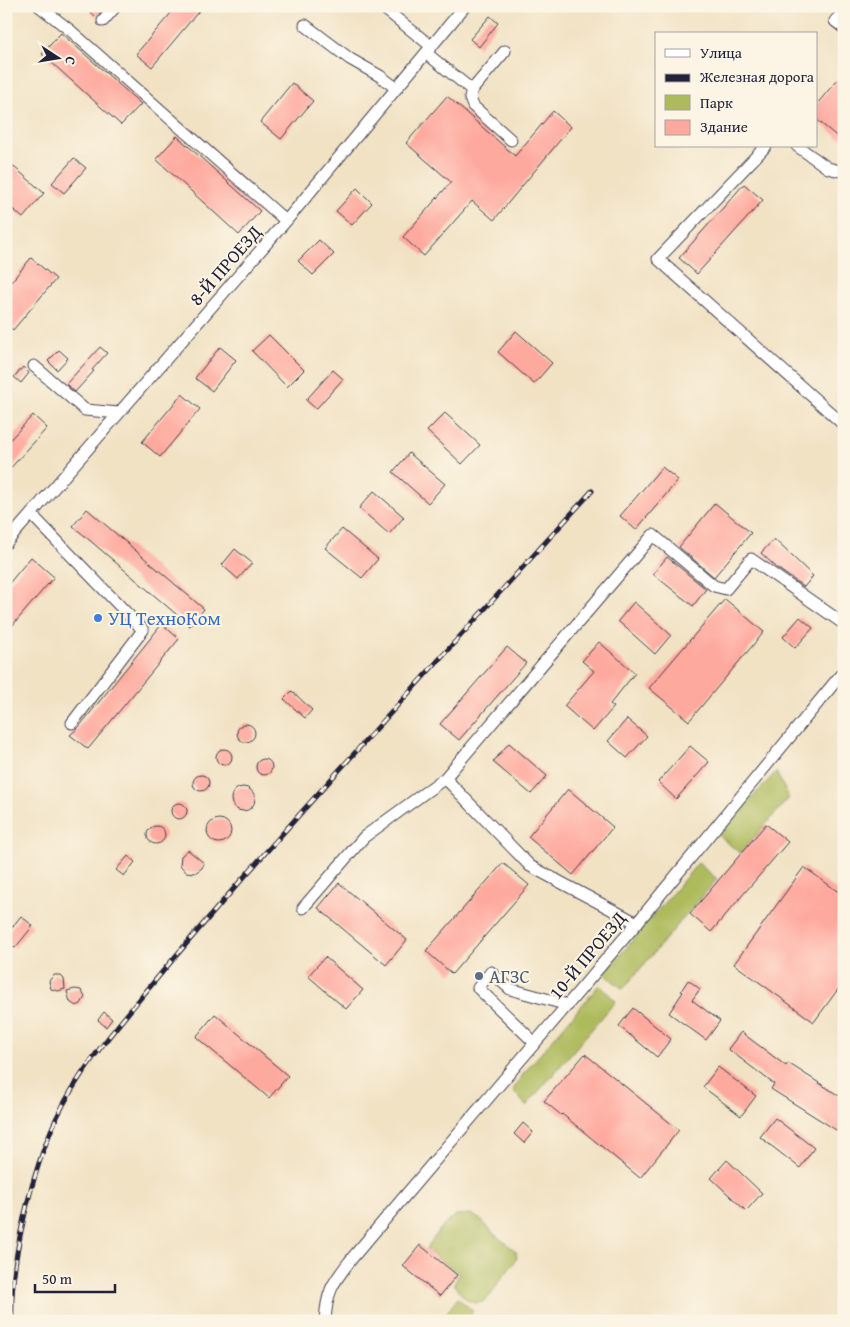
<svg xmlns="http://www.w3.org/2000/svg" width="850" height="1327" font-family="'Gentium Book Plus',serif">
<rect width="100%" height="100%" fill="#fcf5e5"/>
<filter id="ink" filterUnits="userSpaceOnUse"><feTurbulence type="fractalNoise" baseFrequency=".02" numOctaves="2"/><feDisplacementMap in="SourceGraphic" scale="10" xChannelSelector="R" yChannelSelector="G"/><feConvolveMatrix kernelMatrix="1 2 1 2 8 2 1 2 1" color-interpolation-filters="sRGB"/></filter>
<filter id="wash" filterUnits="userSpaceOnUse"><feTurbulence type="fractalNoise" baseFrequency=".0096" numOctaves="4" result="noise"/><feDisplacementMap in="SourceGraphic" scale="20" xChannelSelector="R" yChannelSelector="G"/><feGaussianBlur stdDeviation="1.12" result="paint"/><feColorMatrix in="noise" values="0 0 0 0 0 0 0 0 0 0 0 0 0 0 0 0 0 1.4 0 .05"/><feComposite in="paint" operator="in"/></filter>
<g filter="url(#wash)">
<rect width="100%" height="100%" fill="#f1e2c4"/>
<!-- green -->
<path fill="#aebb5d" stroke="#686e4c" d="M 776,772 L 789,798 L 740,853 L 718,835 Z
M 698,863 L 717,879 L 623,989 L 604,974 Z
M 599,985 L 616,1001 L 526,1106 L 513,1090 L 524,1073 Z
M 471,1214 L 481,1220 L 495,1235 L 516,1251 L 517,1258 C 512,1267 505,1274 498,1283 C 495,1288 492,1295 487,1299 C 474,1310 460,1295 454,1284 L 459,1274 L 426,1249 L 441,1228 L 456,1215 Z
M 458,1298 L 473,1311 L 465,1321 L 440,1321 Z"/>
<g id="blocks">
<!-- building -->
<path fill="#fea99e" d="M 84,6 L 106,6 L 96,17 Z
M 177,6 L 203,6 L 152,67 L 136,54 Z
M 490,16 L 498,23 L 479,47 L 470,39 Z
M 61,33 L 141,104 L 121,125 L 42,54 Z
M 844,72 L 844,134 L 840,139 L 816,119 L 816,105 Z
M 292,83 L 313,101 L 281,139 L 260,122 Z
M 447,96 L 515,156 L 553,111 L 571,127 L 494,220 L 472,201 L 424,256 L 403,237 L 451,182 L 406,143 Z
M 177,136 L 260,211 L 239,235 L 156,159 Z
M 74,158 L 86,168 L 64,193 L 52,183 Z
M 6,160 L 44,193 L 23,218 L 6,203 Z
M 744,184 L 763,200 L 697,274 L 679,258 Z
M 357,188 L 372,203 L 352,225 L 336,211 Z
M 319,240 L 334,254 L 313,275 L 298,261 Z
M 31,258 L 56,279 L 13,330 L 6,324 L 6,288 Z
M 516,331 L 552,363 L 534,384 L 498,352 Z
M 269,335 L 304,370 L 287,387 L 252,351 Z
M 100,347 L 107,353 L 92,370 L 94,371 L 75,392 L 66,384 Z
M 220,347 L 236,360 L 212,391 L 195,378 Z
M 59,350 L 68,358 L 57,370 L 48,361 Z
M 23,367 L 29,373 L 21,383 L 14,377 Z
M 333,370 L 343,379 L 316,409 L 306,400 Z
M 182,394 L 200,409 L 160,457 L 142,442 Z
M 445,413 L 480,445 L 462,464 L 427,431 Z
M 33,415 L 47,428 L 6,473 L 6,444 Z
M 409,453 L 445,484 L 428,503 L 393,472 Z
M 662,467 L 678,480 L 636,530 L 620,516 Z
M 374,491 L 404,517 L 389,534 L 359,508 Z
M 715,503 L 751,533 L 714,577 L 679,547 Z
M 87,509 L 204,609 L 190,626 L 73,526 Z
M 342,529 L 378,559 L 362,578 L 325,548 Z
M 774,539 L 813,576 L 804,587 L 777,568 L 761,553 Z
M 235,549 L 252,563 L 238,579 L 222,565 Z
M 31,557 L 54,577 L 6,633 L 6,587 Z
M 667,557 L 706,589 L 693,606 L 653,574 Z
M 725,599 L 764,632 L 689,721 L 649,688 Z
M 634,602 L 671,635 L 655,654 L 618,621 Z
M 800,617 L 813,628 L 795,648 L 783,637 Z
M 162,624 L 179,639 L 88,749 L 70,735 L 78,728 Z
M 599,642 L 635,673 L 610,704 L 614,707 L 593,731 L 564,706 L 594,671 L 582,661 Z
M 507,647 L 526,663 L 459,740 L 440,724 Z
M 292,691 L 312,710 L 305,718 L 284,699 Z
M 627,719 L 647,736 L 627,758 L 608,741 Z
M237 733a9 9 0 1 1 18 0a9 9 0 1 1-18 0Z
M 509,743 L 547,776 L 531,794 L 493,762 Z
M 690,746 L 709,762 L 676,799 L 658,782 Z
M216 757a8 8 0 1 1 16 0a8 8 0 1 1-16 0Z
M256 767a8 8 0 1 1 16 0a8 8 0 1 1-16 0Z
M193 783a8 8 0 1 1 16 0a8 8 0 1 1-16 0Z
M231 799a12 12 0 1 1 24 0a12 12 0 1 1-24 0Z
M 568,789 L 613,827 L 573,875 L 528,837 Z
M171 811a8 8 0 1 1 16 0a8 8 0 1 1-16 0Z
M207 831a12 12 0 1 1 24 0a12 12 0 1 1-24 0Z
M 766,824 L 788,842 L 711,932 L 690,914 Z
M147 835a9 9 0 1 1 18 0a9 9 0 1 1-18 0Z
M 188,850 L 204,863 L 202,868 L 195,873 L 186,872 L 180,865 L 181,856 Z
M 128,856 L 135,862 L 124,876 L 116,870 Z
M 503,863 L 529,885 L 452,974 L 426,951 Z
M 804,867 L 844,896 L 844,981 L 814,1022 L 734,964 Z
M 339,883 L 407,940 L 386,965 L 318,908 Z
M 21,916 L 33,926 L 15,948 L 6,941 L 6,935 Z
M 325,957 L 363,990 L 346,1009 L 308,976 Z
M 54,975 L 60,975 L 64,979 L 65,989 L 58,991 L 51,989 L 49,981 Z
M 688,980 L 700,989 L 692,1000 L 720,1021 L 706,1040 L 669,1013 L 683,992 L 681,991 Z
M 75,989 L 81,990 L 85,997 L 81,1004 L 76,1006 L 70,1002 L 67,991 Z
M 633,1008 L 671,1039 L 657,1057 L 619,1026 Z
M 104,1012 L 112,1019 L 106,1027 L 98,1020 Z
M 215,1014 L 288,1076 L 269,1098 L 196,1037 Z
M 741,1032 L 786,1066 L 788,1063 L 844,1099 L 844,1135 L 771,1089 L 774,1084 L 728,1049 Z
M 585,1054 L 679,1130 L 640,1178 L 562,1114 L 561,1115 L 544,1101 Z
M 718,1067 L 756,1096 L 741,1116 L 703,1087 Z
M 775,1118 L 814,1148 L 800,1168 L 760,1137 Z
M 523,1123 L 533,1132 L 524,1143 L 514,1134 Z
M 727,1160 L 762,1193 L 746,1211 L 711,1178 Z
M 420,1245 L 457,1275 L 440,1296 L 403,1266 Z"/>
</g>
</g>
<g filter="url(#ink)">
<use href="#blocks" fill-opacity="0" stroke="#413f50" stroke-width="1"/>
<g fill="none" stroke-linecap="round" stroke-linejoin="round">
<defs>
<path id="minor" d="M 39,6 L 71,31 L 286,221
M 381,6 L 431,46
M 844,11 L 835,21 L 844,28
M 103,21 L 116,6
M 305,25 L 350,59 L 380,76 L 396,88
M 426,53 L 472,90 L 505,51
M 472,90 L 470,98 L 473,106 L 511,140
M 766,146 L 658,259 L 844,425
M 797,146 L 828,168 L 844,172
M 34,366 L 85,410 L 119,413
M 31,514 L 143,630 L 72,723
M 6,543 L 286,221 L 465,6
M 445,778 L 530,866 L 637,923
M 303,908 L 364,837 L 445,778 L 653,535 L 714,586 L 726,589 L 751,559 L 844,624
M 535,1043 L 478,988 L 491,972 L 510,989 L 568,1005
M 325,1321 C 327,1288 334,1282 353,1257 L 637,923 L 844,671"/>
</defs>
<!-- minor casing -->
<use href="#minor" stroke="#413f50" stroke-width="13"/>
<!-- minor -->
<use href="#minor" stroke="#fff" stroke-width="11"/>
<defs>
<path id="rail" d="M 12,1321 C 9,1263 32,1172 56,1119 C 77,1075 108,1037 139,1000 C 171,961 204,923 237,885 C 354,752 473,622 592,491"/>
</defs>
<!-- rail casing -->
<use href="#rail" stroke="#22223b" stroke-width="5"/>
<!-- rail -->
<use href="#rail" stroke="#fcf5e5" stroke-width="3" stroke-dasharray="9" stroke-linecap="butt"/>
</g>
</g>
<!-- markers -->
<circle fill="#3f7fe0" stroke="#fcf5e5" stroke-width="2" cx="98" cy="618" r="5"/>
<circle fill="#5c6f8a" stroke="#fcf5e5" stroke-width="2" cx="479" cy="976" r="5"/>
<g text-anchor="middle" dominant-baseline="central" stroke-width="4" stroke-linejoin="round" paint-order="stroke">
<!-- street labels -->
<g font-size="19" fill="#22223b" stroke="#fcf5e5">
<text transform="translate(225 265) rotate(-49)">8-Й ПРОЕЗД</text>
<text transform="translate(587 955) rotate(-50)">10-Й ПРОЕЗД</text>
</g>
<!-- shop labels -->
<g font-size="19" fill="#366cbe" stroke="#fcf5e5" text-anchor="start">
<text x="108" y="618">УЦ ТехноКом</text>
</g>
<!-- service labels -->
<g font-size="19" fill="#4e5e75" stroke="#fcf5e5" text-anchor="start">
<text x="489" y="976">АГЗС</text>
</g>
</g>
<!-- margin -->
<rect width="850" height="1327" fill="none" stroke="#fcf5e5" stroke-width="25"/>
<!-- legend -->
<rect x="655" y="32" width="162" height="115" fill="#fcf5e5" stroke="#a5a1a1"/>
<rect x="665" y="49" width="25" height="8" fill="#ffffff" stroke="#a5a1a1"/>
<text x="700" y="58" font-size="15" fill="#22223b">Улица</text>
<rect x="665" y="74" width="25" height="8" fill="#22223b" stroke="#a5a1a1"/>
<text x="700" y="82" font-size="15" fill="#22223b">Железная дорога</text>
<rect x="665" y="95" width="25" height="15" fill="#aebb5d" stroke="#a5a1a1"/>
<text x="700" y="108" font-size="15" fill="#22223b">Парк</text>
<rect x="665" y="120" width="25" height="15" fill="#fea99e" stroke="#a5a1a1"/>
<text x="700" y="132" font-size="15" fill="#22223b">Здание</text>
<!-- north arrow -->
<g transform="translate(58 58) rotate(102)" stroke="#fcf5e5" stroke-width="4" paint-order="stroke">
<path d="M0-4L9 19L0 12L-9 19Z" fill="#22223b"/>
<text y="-8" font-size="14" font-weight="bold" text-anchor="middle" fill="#22223b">С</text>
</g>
<!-- scale -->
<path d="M35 1284v8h80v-8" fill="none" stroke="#22223b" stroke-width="2.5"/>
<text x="42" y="1284" font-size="15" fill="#22223b" stroke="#fcf5e5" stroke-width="4" paint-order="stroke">50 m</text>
</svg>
